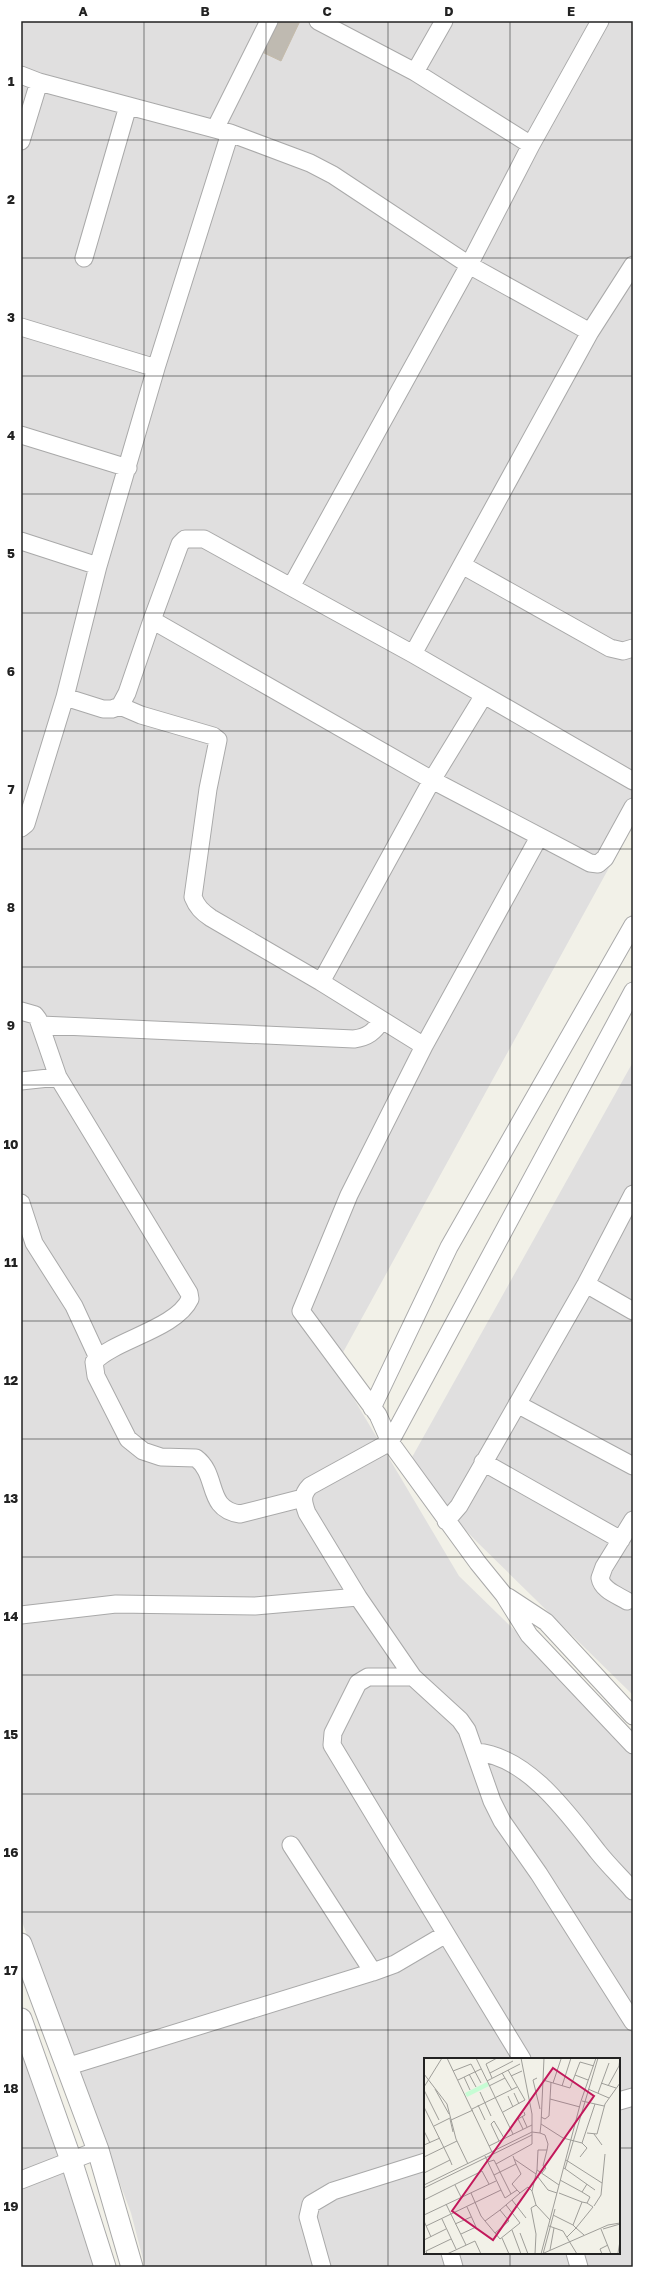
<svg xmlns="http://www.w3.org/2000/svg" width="654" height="2288" font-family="'Golos Text',sans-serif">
<rect width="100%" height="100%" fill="#f2f1e8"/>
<!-- residential -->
<path fill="#e0dfdf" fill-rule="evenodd" d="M 21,21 L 633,21 L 633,824 L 335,1367 L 459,1576 L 633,1746 L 633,2267 L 145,2267 L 131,2213 L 21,1919 ZM 425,2059 L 619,2059 L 619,2253 L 425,2253 Z
M 633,1062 L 633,1695 L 477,1542 L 406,1468 Z
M 21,2022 L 101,2267 L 21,2267 Z"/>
<!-- building -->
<path fill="#bfbab1" stroke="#c5bbaa" d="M 277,21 L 300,21 L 281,61 L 262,52 Z"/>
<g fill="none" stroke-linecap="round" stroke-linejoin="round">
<defs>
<path id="minor" d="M 318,21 L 415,72 L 531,145
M 600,21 L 531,145 L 469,265 L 291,587 L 413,654 L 633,781
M 415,72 L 444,21
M 21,75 L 39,82
M 215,129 L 269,21
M 21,141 L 39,82 L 230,133 L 310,163 L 333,175 L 469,265 L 590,332
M 84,258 L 128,106
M 21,327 L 156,368 L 230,133
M 21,435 L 128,468
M 21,541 L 98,566
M 462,565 L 610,648 L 623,651 L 633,648
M 291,587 L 204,539 L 185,539 L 180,544 L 152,620 L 432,780 L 590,863 L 598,864 L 605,858 L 633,807
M 152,620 L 127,693 L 120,706 L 112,709 L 103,709 L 65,697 L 98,566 L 156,368
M 413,654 L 590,332 L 633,265
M 120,706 L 141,715 L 213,736 L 218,740 L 208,789 L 193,897 C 197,907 202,912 211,918 L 321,982
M 21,828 L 26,824 L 65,697
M 539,837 L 424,1046 L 349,1195 L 301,1311 L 378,1415 L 390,1442 L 478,1563 L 504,1595 L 529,1635 L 633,1745
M 21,1011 L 35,1015 L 38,1019 L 58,1077
M 41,1025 L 354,1039 C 368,1037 374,1032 382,1020
M 424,1046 L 321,982 L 432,780 L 484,695
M 21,1081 L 58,1077 L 189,1293 L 190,1299 C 176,1329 114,1340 94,1362 L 96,1376 L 128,1439 L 143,1451 L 161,1457 L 196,1458 C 219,1475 205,1509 240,1514 L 303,1498
M 21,1203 L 34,1243 L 74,1306 L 98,1358
M 586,1284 L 633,1311
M 517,1404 L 633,1466
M 372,1408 L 449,1247 L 633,925
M 483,1462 L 621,1540
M 446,1521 L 459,1506 L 586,1284 L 633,1194
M 358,1597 L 307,1513 C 303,1502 301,1495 310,1486 L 390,1442 L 633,991
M 508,1597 L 546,1622 L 633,1716
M 627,1601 C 617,1595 602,1590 600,1578 L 604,1567 L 633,1520
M 21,1615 L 116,1604 L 255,1606 L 358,1597 L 413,1677 L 460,1720 L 467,1730 L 492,1801 L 502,1821 L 539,1874 L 633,2022
M 413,1677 L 368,1677 L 358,1683 L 333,1733 L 332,1745 L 446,1934
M 476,1752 C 528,1756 569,1815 598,1852 C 609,1866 622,1878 633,1891
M 291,1845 L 373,1972
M 66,2067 L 373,1972 L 395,1964 L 446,1934 L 522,2059
M 619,2101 L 633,2097
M 21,2180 L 98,2150
M 450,2253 L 454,2267
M 575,2253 L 579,2267
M 322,2267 L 308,2217 L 311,2204 L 333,2191 L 425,2162"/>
<path id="tertiary" d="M 21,1944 L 98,2150 L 132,2267
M 21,2019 L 71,2160 L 105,2267"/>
</defs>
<!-- minor casing -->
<use href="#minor" stroke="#a9a9a9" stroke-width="19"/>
<!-- tertiary casing -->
<use href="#tertiary" stroke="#a9a9a9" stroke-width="23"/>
<!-- minor -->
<use href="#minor" stroke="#fff" stroke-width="17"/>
<!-- tertiary -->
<use href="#tertiary" stroke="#fff" stroke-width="21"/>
</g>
<!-- grid -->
<path fill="none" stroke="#222" stroke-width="1" stroke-opacity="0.55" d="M 144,21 L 144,2267M 266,21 L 266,2267M 388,21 L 388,2267M 510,21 L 510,2059M 21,140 L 633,140M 21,258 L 633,258M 21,376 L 633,376M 21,494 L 633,494M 21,613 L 633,613M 21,731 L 633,731M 21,849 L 633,849M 21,967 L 633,967M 21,1085 L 633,1085M 21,1203 L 633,1203M 21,1321 L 633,1321M 21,1439 L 633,1439M 21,1557 L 633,1557M 21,1675 L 633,1675M 21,1794 L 633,1794M 21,1912 L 633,1912M 21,2030 L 633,2030M 21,2148 L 425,2148M 619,2148 L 633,2148M 510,2253 L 510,2267"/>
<!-- overview -->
<g transform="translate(424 2058)">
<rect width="196" height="196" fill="#f2f1e8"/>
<path d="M 63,24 L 65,28 L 43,39 L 41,35 Z" fill="#c6fcd4"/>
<path fill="none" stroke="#9f9e99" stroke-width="1" d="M 23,0 L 68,94M 52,0 L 89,76M 120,0 L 117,66 L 139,80 L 158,85 L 171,46M 29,13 L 47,6 L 57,25M 66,15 L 89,3M 78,15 L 88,32M 0,16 L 23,46 L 32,81 L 44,106M 45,16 L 52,29M 151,17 L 164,22M 87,18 L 98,13M 40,19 L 46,32M 68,20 L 62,6 L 73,0M 113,20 L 109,22 L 116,51M 34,22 L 57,11M 119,22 L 146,30 L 156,4 L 170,8M 63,23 L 96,6M 127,24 L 126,41 L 156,49M 129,25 L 137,1M 177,25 L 192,30M 65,28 L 81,20M 138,28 L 147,0M 184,28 L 195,8 L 196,0M 0,29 L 18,0M 11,31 L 25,56M 164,31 L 185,40M 0,32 L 15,62M 56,34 L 67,58M 90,35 L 95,46M 174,35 L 185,5M 84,38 L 89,49M 158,43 L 180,48M 54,47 L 61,62M 0,49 L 26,102M 48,51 L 93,29M 79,54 L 101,42 L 84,12M 98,58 L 103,69M 117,59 L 121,61 L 125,58 L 126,41M 26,61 L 29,74M 27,62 L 49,52M 10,68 L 26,60M 99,71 L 94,61 L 101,57 L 100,54M 0,73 L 6,85M 116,75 L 121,77 L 124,86 L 123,92 L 114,92 L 113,112 L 135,127M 163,75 L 173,76 L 181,46 L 196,25M 170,76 L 178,87M 75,83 L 67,66 L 70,63 L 80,80M 0,87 L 16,80M 65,88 L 108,67M 0,99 L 33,83M 156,99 L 163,90 L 158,85M 90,101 L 112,116M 142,102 L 178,125M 64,104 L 70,102 L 87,136 L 81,140 L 77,132M 72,106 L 108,86 L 108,56 L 97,0M 92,106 L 97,116 L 88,126 L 93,132M 140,110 L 171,132M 141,111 L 174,0M 0,115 L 26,102 L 28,107M 118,115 L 122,110 L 119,108 L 123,92M 70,117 L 92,106 L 89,98M 114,119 L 124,132 L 133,135M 136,122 L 158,134 L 163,126M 0,127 L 108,74 L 116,75 L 117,66M 31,127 L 37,139M 0,130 L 108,77M 108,133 L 112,147 L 126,162M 47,135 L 57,158 L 61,163 L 71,175 L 85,163 L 76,152 L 61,163M 96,135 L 104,129 L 108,133 L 113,112M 0,142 L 58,113 L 65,126M 88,142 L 102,160M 158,144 L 163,145 L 166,139 L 158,134M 22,146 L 42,187M 170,148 L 177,137 L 181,96M 76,152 L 96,135 L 93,132 L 87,136M 0,157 L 72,123M 129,157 L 149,167 L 158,144 L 135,135M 18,161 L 32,191M 0,163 L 7,179M 31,166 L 47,159M 149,167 L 152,170 L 169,149 L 163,145M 2,168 L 77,132 L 61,98M 125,168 L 139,173 L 153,196M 177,171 L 187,196M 179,171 L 196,166M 88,172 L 97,196M 71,175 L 76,181 L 96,165 L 82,147M 96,175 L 104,196M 37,176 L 52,169 L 43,149M 143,179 L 152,170 L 160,177M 78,180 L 85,196M 0,182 L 22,171M 126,192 L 130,170M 120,195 L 184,167 L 196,165M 194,195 L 196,183M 3,196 L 2,193 L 27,181M 23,196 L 51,183 L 57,196M 111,196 L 112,176 L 107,150 L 112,147M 117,196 L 157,43 L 172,0M 119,196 L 131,151M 178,196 L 176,191 L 184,187"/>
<path fill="#c2185b" fill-opacity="0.15" stroke="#c2185b" stroke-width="2" d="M 129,10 L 170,38 L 69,182 L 28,153 Z"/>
<rect width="196" height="196" fill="none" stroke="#222" stroke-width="2"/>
</g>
<!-- border -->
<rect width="654" height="2288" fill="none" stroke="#ffffff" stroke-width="44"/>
<rect x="22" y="22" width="610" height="2244" fill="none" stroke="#222" stroke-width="1.5"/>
<g font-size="13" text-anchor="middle" font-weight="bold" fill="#222">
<text x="83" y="16">A</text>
<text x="205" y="16">B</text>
<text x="327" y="16">C</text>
<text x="449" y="16">D</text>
<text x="571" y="16">E</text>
<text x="11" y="86">1</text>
<text x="11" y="204">2</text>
<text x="11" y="322">3</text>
<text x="11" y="440">4</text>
<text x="11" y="558">5</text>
<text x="11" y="676">6</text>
<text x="11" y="794">7</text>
<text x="11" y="912">8</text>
<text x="11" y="1030">9</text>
<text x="11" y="1149">10</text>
<text x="11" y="1267">11</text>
<text x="11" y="1385">12</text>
<text x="11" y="1503">13</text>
<text x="11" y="1621">14</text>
<text x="11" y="1739">15</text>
<text x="11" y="1857">16</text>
<text x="11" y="1975">17</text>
<text x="11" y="2093">18</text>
<text x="11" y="2211">19</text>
</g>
</svg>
